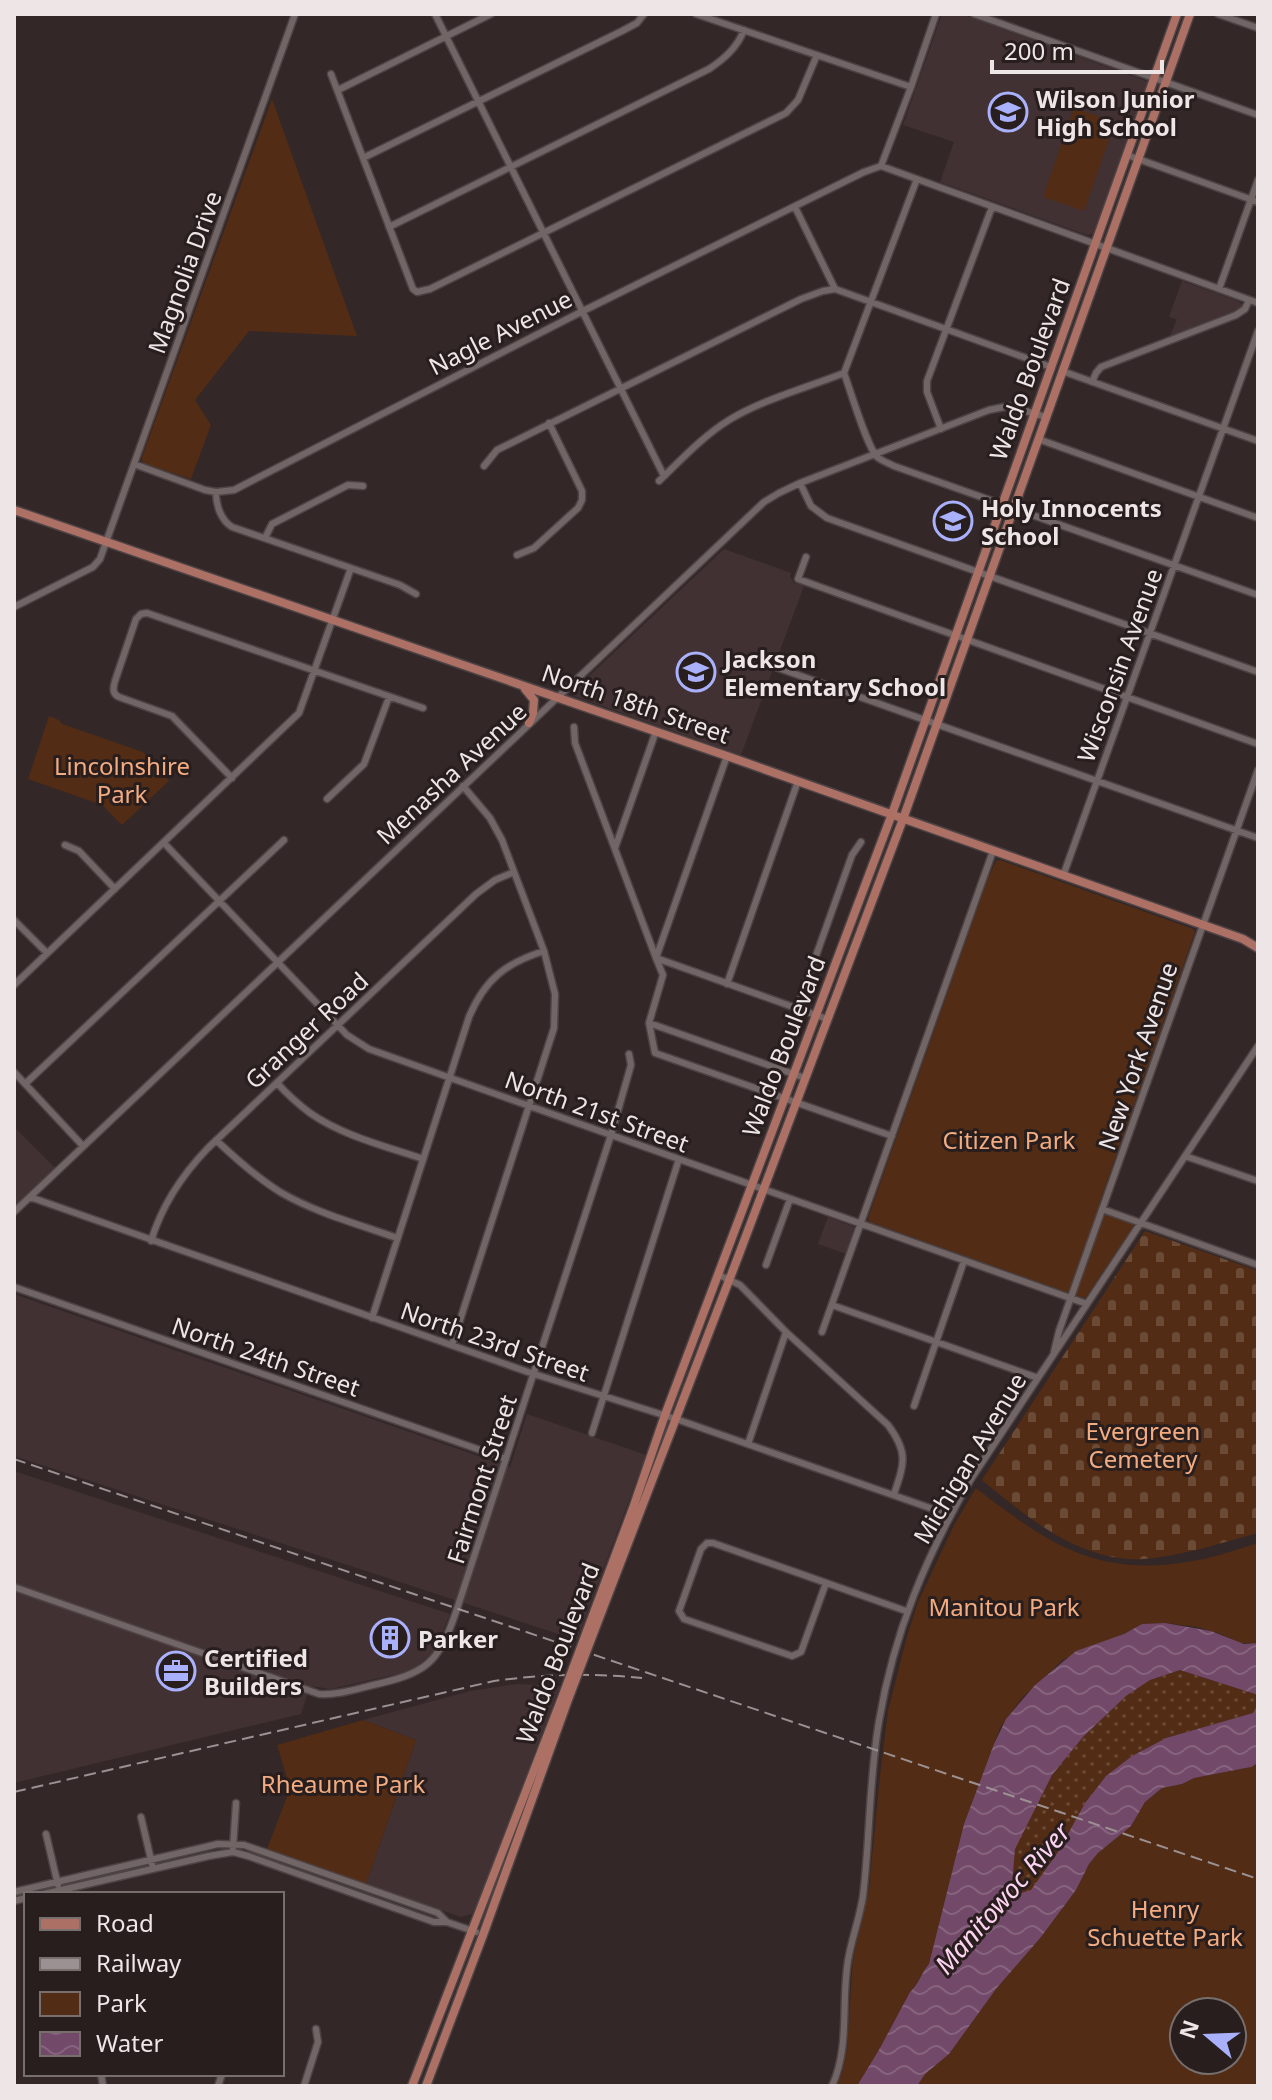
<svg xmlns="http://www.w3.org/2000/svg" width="1272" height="2100" font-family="'Noto Sans',sans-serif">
<defs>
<pattern id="grass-dots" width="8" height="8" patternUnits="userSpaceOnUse" patternTransform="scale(2)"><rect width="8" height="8" fill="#522c14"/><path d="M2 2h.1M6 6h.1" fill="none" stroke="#6b4a36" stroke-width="1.8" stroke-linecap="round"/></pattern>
<pattern id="cemetery-stones" width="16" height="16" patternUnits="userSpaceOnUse" patternTransform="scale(2)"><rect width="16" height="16" fill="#522c14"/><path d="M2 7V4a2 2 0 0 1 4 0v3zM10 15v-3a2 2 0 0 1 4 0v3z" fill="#6b4a36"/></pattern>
<pattern id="water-waves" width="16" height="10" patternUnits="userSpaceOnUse" patternTransform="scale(2)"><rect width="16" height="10" fill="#724968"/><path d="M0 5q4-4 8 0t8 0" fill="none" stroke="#86637e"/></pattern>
</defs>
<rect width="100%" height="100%" fill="#332728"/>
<!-- built -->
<path fill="#423132" d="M 942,14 L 961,14 L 1146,81 L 1148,83 L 1097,226 L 1092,234 L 1087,235 L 940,182 L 954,142 L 903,125 Z
M 1182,281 L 1238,301 L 1243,305 L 1243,307 L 1170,336 L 1177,319 L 1169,317 Z
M 724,549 L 791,573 L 790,576 L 794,583 L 804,586 L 741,755 L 574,696 L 572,693 L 573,691 Z
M 14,1127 L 58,1171 L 14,1212 Z
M 828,1217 L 854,1227 L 846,1254 L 818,1244 Z
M 14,1294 L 510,1467 L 527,1414 L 646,1455 L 577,1640 L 14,1456 Z
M 14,1471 L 450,1614 L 435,1651 L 415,1668 L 402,1673 L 331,1689 L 310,1686 L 301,1714 L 14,1783 Z
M 517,1684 L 560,1686 L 479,1900 L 472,1914 L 461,1917 L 366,1884 L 416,1740 L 363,1720 L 470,1691 Z"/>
<!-- grass -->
<path fill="url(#grass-dots)" d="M 1180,1670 L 1258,1695 L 1258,1704 L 1253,1713 L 1166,1738 L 1132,1756 L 1106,1776 L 1085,1803 L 1058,1852 L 1031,1891 L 1011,1896 L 1014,1849 L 1052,1775 L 1083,1737 L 1126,1696 L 1150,1680 Z"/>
<!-- cemetery -->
<path fill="url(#cemetery-stones)" d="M 1145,1231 L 1258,1271 L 1258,1533 C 1221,1543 1182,1556 1144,1559 C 1081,1563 1027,1517 982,1480 Z"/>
<!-- green -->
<path fill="#522c14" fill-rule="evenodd" d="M 272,99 L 357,336 L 249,331 L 195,400 L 211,425 L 191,479 L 146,464 L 142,461 L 142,457 Z
M 1074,108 L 1115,122 L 1084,211 L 1043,197 Z
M 49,716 L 59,720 L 62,724 L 143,752 L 169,781 L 122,825 L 102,805 L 28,779 Z
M 1000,860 L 1193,929 L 1195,932 L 1099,1204 L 1138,1219 L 1086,1297 L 1083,1298 L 870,1222 L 868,1218 L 988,878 L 996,861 Z
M 976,1488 C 1046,1542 1094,1577 1187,1562 C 1211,1559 1235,1550 1258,1543 L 1258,1643 L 1240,1643 L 1221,1634 L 1197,1627 L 1165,1623 L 1142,1624 L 1124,1634 L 1064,1659 L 1022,1698 L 1000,1728 L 964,1824 L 929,1964 C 921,1973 918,1984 910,1992 L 880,2048 L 857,2086 L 836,2086 L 841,2076 L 847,2049 L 853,1958 L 869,1888 L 880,1775 L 888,1711 L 907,1636 L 918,1602 L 954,1525 Z
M 363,1720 L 416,1740 L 366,1884 L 267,1849 L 290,1789 L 277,1745 Z
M 1258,1763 L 1258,2086 L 917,2086 L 924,2074 L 949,2054 L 996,1989 L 1041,1937 L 1076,1890 L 1089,1864 L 1098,1853 L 1131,1826 L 1145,1802 L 1162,1788 L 1182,1784 L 1194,1778 L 1251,1767 ZM 1184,2012 L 1232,2012 L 1232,2060 L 1184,2060 Z"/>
<!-- water -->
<path fill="url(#water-waves)" d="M 1165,1623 L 1211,1631 L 1244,1644 L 1258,1643 L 1258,1695 L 1180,1670 L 1150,1680 L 1126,1696 L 1083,1737 L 1052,1775 L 1015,1849 L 1011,1896 L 1031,1890 L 1058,1852 L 1085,1803 L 1106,1776 L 1132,1756 L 1166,1738 L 1253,1713 L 1258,1704 L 1258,1763 L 1251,1767 L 1194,1778 L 1182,1784 L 1162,1788 L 1145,1802 L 1131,1826 L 1098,1853 L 1089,1864 L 1076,1890 L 1041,1937 L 996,1989 L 949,2054 L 925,2074 L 917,2086 L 857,2086 L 880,2048 L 910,1992 C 919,1984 921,1973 929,1964 L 964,1824 L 994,1744 L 1006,1719 L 1035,1685 L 1076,1651 L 1124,1634 L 1142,1624 Z"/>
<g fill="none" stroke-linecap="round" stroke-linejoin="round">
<defs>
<path id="minor" d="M 435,14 L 664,476
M 696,14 L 911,87
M 974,14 L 1258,115
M 1218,14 L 1258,28
M 331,74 L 413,289 L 417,292 L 430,289 L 786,113 L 798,100 L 817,55
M 338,90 L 491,14
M 1127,155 L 1258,202
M 363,158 L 622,31 L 637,23 L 644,14
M 881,166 L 1258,303
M 881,166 L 911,87 L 936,14
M 917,179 L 844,373 C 851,392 866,444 877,457 C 882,461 888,463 894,466 L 1258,595
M 795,207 L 835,289 L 1051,367
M 389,227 L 709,69 C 724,59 737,48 744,30
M 1219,289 L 1258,180
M 1062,371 L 1258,441
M 1092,382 L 1096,373 L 1101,367 L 1236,315 L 1245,309 L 1249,300
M 941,429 L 927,392 L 927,381 L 992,207
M 1038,439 L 1258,518
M 134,464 L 205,490 L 216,492 L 234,490 L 583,311 L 864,172 L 881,166
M 484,466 L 497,450 L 801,299 L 823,291 L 835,289
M 659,481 C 681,460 703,436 729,420 C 764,399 806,388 844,373
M 800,483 L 811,506 L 827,518 L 1258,672
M 216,492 C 216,506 221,520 232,527 L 400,585 L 416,594
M 265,538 L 272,524 L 348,485 L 363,486
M 517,555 L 534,548 L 578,508 L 582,500 L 582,491 L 549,423
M 806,557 L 798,579 L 1258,744
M 14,607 L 93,567 L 100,559 L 295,14
M 767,664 L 1258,838
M 574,727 L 575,743 L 656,958 L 827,1019
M 727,756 L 656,958 L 663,975 L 649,1023 L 655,1053 L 892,1136
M 232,778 L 172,716 L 119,697 C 112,694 113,688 115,681 L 136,619 L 141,614 L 147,613 L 423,708
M 327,799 L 364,764 L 389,697
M 164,843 L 347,1035 L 369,1049 L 1087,1304
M 65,845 L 79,851 L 115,889
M 615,848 L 656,731
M 1063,876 L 1258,331
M 14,920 L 47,953
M 727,984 L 798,781
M 14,985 L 299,713 L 351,568
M 797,1009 L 852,855 L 861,842
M 649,1023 L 805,1078
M 14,1072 L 83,1146
M 277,1083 C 287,1094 298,1104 310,1113 C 343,1136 385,1146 423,1159
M 25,1084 L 284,840
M 216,1140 C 236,1159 256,1177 280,1192 C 316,1213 358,1224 397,1238
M 1185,1156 L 1258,1181
M 30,1197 L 528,1372 L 676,1419 L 950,1515
M 1102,1209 L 1258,1265
M 14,1212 L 764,502 L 779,493 L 800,483 L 989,410 L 1009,406 L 1046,417
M 151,1241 C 162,1205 182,1175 208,1148 L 476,894 L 495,880 L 514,872
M 766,1265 L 790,1199
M 719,1275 L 740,1285 L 786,1332 L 888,1425 C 909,1453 904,1464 894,1494
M 14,1287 L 506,1459
M 832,1305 L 1038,1378
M 372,1318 L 469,1017 C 485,979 506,963 544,951
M 822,1332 L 993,851
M 452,1345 L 554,1028 L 555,994 L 544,951 L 502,840 L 490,818 L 463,786
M 1054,1352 L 1059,1331 L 1258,770
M 914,1406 L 964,1261
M 592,1433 L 679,1159
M 748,1444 L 786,1332
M 826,1583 L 801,1652 L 792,1656 L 684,1619 L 679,1611 L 701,1549 L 707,1543 L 713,1543 L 906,1611
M 14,1587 L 319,1694 C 337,1695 353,1690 369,1686 C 427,1673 438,1665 457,1609 L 611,1135 L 631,1065 L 629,1054
M 141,1817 L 152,1864
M 46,1834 L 58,1885
M 233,1848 L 236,1803
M 14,1892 L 218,1844 L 244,1845 L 438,1913 L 447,1922
M 44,1894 L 209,1856 L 233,1852 L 248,1856 L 434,1922 L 447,1922 L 476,1932
M 14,1901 L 26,1898
M 101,2074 L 103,2086
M 218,2086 L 222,2074
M 304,2086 L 318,2042 L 316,2029
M 832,2086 C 851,2045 840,1998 849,1955 C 853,1935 860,1916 863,1896 C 870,1838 869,1779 879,1721 C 894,1632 926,1556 971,1479 L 1258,1046"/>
<path id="major" d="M 14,510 L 727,756 L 1243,939 L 1258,948
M 525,689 L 534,700 L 533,713 L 529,723
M 587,1631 L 633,1508 L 665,1415 L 892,814 L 1177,14
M 593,1634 L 738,1257 L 903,819 L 1190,14
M 412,2086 L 563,1695
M 426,2086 L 483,1935 L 569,1697"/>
</defs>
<!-- minor casing -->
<use href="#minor" stroke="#4d4344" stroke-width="9"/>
<!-- major casing -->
<use href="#major" stroke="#4d4344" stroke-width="11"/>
<!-- minor -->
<use href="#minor" stroke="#726565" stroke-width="6"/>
<!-- major -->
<use href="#major" stroke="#ad7065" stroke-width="8"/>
<!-- rail -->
<path stroke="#9b9192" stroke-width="2" stroke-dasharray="12 6" stroke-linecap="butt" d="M 14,1459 L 1258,1879
M 14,1792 L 494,1681 C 543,1674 592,1673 642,1678"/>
<defs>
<path id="major-bridge" d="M 563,1695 L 587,1631
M 569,1697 L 593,1634"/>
</defs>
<!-- major-bridge casing -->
<use href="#major-bridge" stroke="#4d4344" stroke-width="11" stroke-linecap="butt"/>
<!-- major-bridge -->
<use href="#major-bridge" stroke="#ad7065" stroke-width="8"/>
</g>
<!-- icons -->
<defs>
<symbol id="school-ring" viewBox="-11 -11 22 22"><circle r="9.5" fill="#291e1e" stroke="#a9b0fc" stroke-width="1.5"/><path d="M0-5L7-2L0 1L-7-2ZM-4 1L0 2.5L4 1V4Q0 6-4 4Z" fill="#a9b0fc"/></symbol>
<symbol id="building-ring" viewBox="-11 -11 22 22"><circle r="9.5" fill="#291e1e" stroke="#a9b0fc" stroke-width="1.5"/><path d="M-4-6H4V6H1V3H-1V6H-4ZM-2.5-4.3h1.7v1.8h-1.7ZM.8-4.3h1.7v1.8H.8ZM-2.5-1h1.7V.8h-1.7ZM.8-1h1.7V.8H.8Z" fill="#a9b0fc"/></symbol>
<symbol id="office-ring" viewBox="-11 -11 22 22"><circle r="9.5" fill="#291e1e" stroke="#a9b0fc" stroke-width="1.5"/><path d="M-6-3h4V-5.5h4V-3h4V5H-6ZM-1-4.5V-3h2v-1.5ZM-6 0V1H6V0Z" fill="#a9b0fc"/></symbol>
</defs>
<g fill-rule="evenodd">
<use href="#school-ring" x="986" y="90" width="44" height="44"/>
<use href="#school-ring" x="931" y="499" width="44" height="44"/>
<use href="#school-ring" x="674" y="650" width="44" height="44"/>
<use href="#building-ring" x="368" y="1616" width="44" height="44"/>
<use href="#office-ring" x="154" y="1649" width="44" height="44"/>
</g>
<g text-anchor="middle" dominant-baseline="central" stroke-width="6" stroke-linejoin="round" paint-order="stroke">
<!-- poi labels -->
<g font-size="24" font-weight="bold" fill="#ede5e6" stroke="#291e1e" text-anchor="start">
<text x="1036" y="98">Wilson Junior<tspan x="1036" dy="28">High School</tspan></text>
<text x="981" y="507">Holy Innocents<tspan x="981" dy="28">School</tspan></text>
<text x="724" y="658">Jackson<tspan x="724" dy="28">Elementary School</tspan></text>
<text x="418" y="1638">Parker</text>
<text x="204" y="1657">Certified<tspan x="204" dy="28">Builders</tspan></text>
</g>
<!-- street labels -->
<g font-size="24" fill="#ede5e6" stroke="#291e1e">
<text transform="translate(184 272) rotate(-70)">Magnolia Drive</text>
<text transform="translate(500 332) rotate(-27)">Nagle Avenue</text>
<text transform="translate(1029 369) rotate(-70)">Waldo Boulevard</text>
<text transform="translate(1119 665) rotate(-70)">Wisconsin Avenue</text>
<text transform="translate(636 703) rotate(19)">North 18th Street</text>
<text transform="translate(451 773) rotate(-43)">Menasha Avenue</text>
<text transform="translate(306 1030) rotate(-43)">Granger Road</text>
<text transform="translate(783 1046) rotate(-69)">Waldo Boulevard</text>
<text transform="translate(1137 1056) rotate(-71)">New York Avenue</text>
<text transform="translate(597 1111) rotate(20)">North 21st Street</text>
<text transform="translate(495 1341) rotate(19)">North 23rd Street</text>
<text transform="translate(266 1356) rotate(19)">North 24th Street</text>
<text transform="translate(969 1458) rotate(-59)">Michigan Avenue</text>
<text transform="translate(481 1479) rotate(-72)">Fairmont Street</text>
<text transform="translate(557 1653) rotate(-69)">Waldo Boulevard</text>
</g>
<!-- park labels -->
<g font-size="24" fill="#f3ac81" stroke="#291e1e">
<text x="122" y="765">Lincolnshire<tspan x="122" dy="28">Park</tspan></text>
<text x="1009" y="1139">Citizen Park</text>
<text x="1143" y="1430">Evergreen<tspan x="1143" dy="28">Cemetery</tspan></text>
<text x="1004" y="1606">Manitou Park</text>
<text x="343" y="1783">Rheaume Park</text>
<text x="1165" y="1908">Henry<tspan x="1165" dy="28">Schuette Park</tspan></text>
</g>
<!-- water labels -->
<g font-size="26" font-style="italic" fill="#fdd4f2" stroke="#291e1e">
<text transform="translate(1002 1898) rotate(-49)">Manitowoc River</text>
</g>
</g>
<!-- border -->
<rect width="1272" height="2100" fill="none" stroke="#ede5e6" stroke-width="32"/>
<!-- legend -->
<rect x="24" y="1892" width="260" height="184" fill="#291e1e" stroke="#776e6e" stroke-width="2"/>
<rect x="40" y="1918" width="40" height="12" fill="#ad7065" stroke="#776e6e" stroke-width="2"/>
<text x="96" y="1932" font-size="24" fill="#ede5e6">Road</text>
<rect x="40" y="1958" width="40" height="12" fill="#9b9192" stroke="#776e6e" stroke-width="2"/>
<text x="96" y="1972" font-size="24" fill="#ede5e6">Railway</text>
<rect x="40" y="1992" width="40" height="24" fill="#522c14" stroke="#776e6e" stroke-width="2"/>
<text x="96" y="2012" font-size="24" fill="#ede5e6">Park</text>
<rect x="40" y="2032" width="40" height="24" fill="url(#water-waves)" stroke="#776e6e" stroke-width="2"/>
<text x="96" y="2052" font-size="24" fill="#ede5e6">Water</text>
<!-- north arrow -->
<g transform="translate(1208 2036) rotate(289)"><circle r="38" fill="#291e1e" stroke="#776e6e" stroke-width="2"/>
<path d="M0-6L14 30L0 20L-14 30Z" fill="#a9b0fc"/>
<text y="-12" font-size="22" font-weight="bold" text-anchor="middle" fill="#ede5e6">N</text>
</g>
<!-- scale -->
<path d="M992 60v12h170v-12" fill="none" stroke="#ede5e6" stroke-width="4"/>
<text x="1004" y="60" font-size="24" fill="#ede5e6" stroke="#291e1e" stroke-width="6" paint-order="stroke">200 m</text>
</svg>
